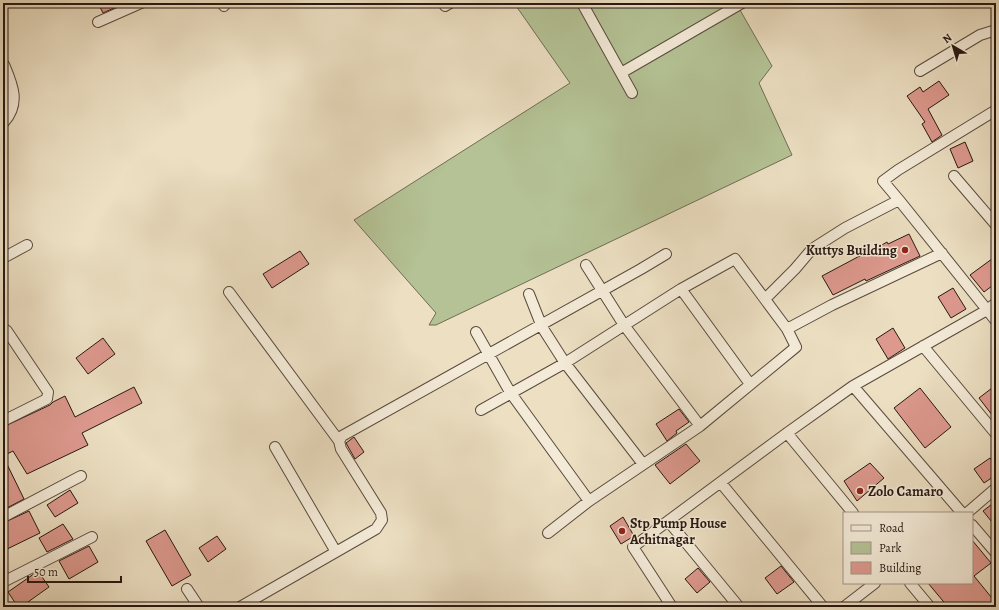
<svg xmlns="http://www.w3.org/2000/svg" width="999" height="610" font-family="Alegreya,serif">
<rect width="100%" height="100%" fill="#ecdfc2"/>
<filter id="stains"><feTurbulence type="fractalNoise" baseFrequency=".005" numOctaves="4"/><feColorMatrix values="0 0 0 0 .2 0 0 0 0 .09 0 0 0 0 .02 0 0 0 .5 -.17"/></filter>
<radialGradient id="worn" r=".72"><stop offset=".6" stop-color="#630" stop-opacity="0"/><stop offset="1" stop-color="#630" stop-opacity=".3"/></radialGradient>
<!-- green -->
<path fill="#b4c295" stroke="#6e6d54" d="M 514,3 L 736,3 L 772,66 L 759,83 L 792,155 L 436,325 L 429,325 L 436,313 L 354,220 L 570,83 Z"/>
<!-- building -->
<path fill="#dd998e" stroke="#281812" d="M 98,3 L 125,3 L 103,13 Z
M 939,81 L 949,95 L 928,109 L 942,135 L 932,142 L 922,124 L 925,122 L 907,96 L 920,87 L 923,92 Z
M 965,142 L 973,161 L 958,168 L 950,149 Z
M 909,234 L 920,256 L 866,281 L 865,279 L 833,295 L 822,276 L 869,251 L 870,252 L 887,242 L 888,244 Z
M 300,251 L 309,264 L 272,288 L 263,274 Z
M 996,256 L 996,283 L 984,292 L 970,275 Z
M 953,288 L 966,309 L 951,318 L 938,297 Z
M 893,328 L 905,348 L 888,359 L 876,339 Z
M 103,338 L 115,354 L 88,374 L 76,358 Z
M 996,385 L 996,420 L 979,398 Z
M 134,387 L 142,403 L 82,433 L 88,445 L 27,474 L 13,451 L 3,456 L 24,499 L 3,510 L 3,427 L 50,405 L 53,402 L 65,396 L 75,417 Z
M 920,388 L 951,427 L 925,448 L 894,408 Z
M 679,409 L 689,422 L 676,431 L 677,433 L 667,441 L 656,424 Z
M 354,437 L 364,452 L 355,459 L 346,443 Z
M 686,444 L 700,461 L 670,484 L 655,465 Z
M 990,458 L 996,468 L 996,475 L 984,483 L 974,469 Z
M 870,463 L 884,478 L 857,501 L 844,481 Z
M 70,490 L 78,503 L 55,517 L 47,505 Z
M 996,501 L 996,527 L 983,511 Z
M 29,511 L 40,533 L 3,551 L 3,523 Z
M 623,517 L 634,536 L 621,544 L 610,526 Z
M 63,524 L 73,539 L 47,552 L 39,538 Z
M 165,530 L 191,575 L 172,586 L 146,541 Z
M 217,536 L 226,549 L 208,562 L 199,548 Z
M 972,540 L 991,563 L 974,576 L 996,603 L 996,607 L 948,607 L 928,583 L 972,583 Z
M 89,546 L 98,562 L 69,579 L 59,561 Z
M 781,566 L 794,582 L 777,594 L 765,578 Z
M 698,568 L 710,582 L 697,593 L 685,579 Z
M 38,571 L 49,587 L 21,607 L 18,607 L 8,592 Z"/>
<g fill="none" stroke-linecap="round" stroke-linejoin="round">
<defs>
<path id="minor" d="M 222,3 L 224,6
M 582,3 L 632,93
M 445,6 L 450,3
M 98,22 L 141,3
M 920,71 L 980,35 L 996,30
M 621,73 L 742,3
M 954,176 L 996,225
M 899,200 L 996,321
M 3,258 L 27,245
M 586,265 L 624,325 L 700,426
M 681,289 L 750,384
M 229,292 L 339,441
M 529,294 L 542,327 L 565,363 L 643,464
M 765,299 L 795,269 L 812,249 L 845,228 L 899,200 L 883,181 L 898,170 L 996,110
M 3,328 L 7,331 L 48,392 L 47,399 L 3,421
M 476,332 L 510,392 L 589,501
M 923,346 L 996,434
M 853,386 L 962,513
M 481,410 L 565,363 L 681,289 L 735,259 L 787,329
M 787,433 L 853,513
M 275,447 L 336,552
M 721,483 L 823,607
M 967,513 L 996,488
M 3,517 L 81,476
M 669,522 L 739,607
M 972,525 L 996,553
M 548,533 L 589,501 L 700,426 L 796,347 L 787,329 L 832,305 L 942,253
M 3,582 L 92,537
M 910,583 L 930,607
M 187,589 L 199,607
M 240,607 L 376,529 L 382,520 L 381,513 L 341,449 L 339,441 L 342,436 L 641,269 L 666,254
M 672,607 L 633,547 L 787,433 L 853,386 L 987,310 L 996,303
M 844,607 L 875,583"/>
<path id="tertiary" d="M 3,66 C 11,85 19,103 3,121"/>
</defs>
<!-- minor casing -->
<use href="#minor" stroke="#594a3e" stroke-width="12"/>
<!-- tertiary casing -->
<use href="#tertiary" stroke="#594a3e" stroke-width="15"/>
<!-- minor -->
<use href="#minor" stroke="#f3ead7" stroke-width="10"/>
<!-- tertiary -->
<use href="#tertiary" stroke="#f3ead7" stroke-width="13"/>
</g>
<!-- markers -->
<g fill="#8f2418" stroke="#f3ead7" stroke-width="1.5">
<circle cx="905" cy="250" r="4"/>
<circle cx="860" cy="491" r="4"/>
<circle cx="622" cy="531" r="4"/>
</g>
<g text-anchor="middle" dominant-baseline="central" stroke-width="3" stroke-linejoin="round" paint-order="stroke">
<!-- poi labels -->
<g font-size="14" font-weight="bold" fill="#281812" stroke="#f3ead7" text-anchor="start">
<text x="897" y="250" text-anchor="end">Kuttys Building</text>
<text x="868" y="491">Zolo Camaro</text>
<text x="630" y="523">Stp Pump House<tspan x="630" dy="16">Achitnagar</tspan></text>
</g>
</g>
<!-- margin -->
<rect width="999" height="610" fill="none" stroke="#ecdfc2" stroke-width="16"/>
<rect x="4" y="4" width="991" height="602" fill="none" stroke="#281812" stroke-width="2"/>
<rect x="8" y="8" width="983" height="594" fill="none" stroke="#281812"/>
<!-- legend -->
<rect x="843" y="512" width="130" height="72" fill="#f3ead7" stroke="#a29688"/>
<rect x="851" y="525" width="20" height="6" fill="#f3ead7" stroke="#a29688"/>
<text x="879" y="532" font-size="12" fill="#281812">Road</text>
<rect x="851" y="542" width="20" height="12" fill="#b4c295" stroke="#a29688"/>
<text x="879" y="552" font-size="12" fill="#281812">Park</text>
<rect x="851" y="562" width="20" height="12" fill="#dd998e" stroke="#a29688"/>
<text x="879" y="572" font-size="12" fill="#281812">Building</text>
<!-- north arrow -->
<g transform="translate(953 46) rotate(322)" stroke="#f3ead7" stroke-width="3" paint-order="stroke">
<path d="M0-3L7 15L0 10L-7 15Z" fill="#281812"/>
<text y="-6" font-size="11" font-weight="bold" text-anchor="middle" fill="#281812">N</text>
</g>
<!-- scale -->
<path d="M28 576v6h93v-6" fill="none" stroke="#281812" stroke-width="2"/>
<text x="34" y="576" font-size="12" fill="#281812" stroke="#f3ead7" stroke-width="3" paint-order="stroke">50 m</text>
<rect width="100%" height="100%" filter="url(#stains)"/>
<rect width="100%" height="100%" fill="url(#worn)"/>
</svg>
